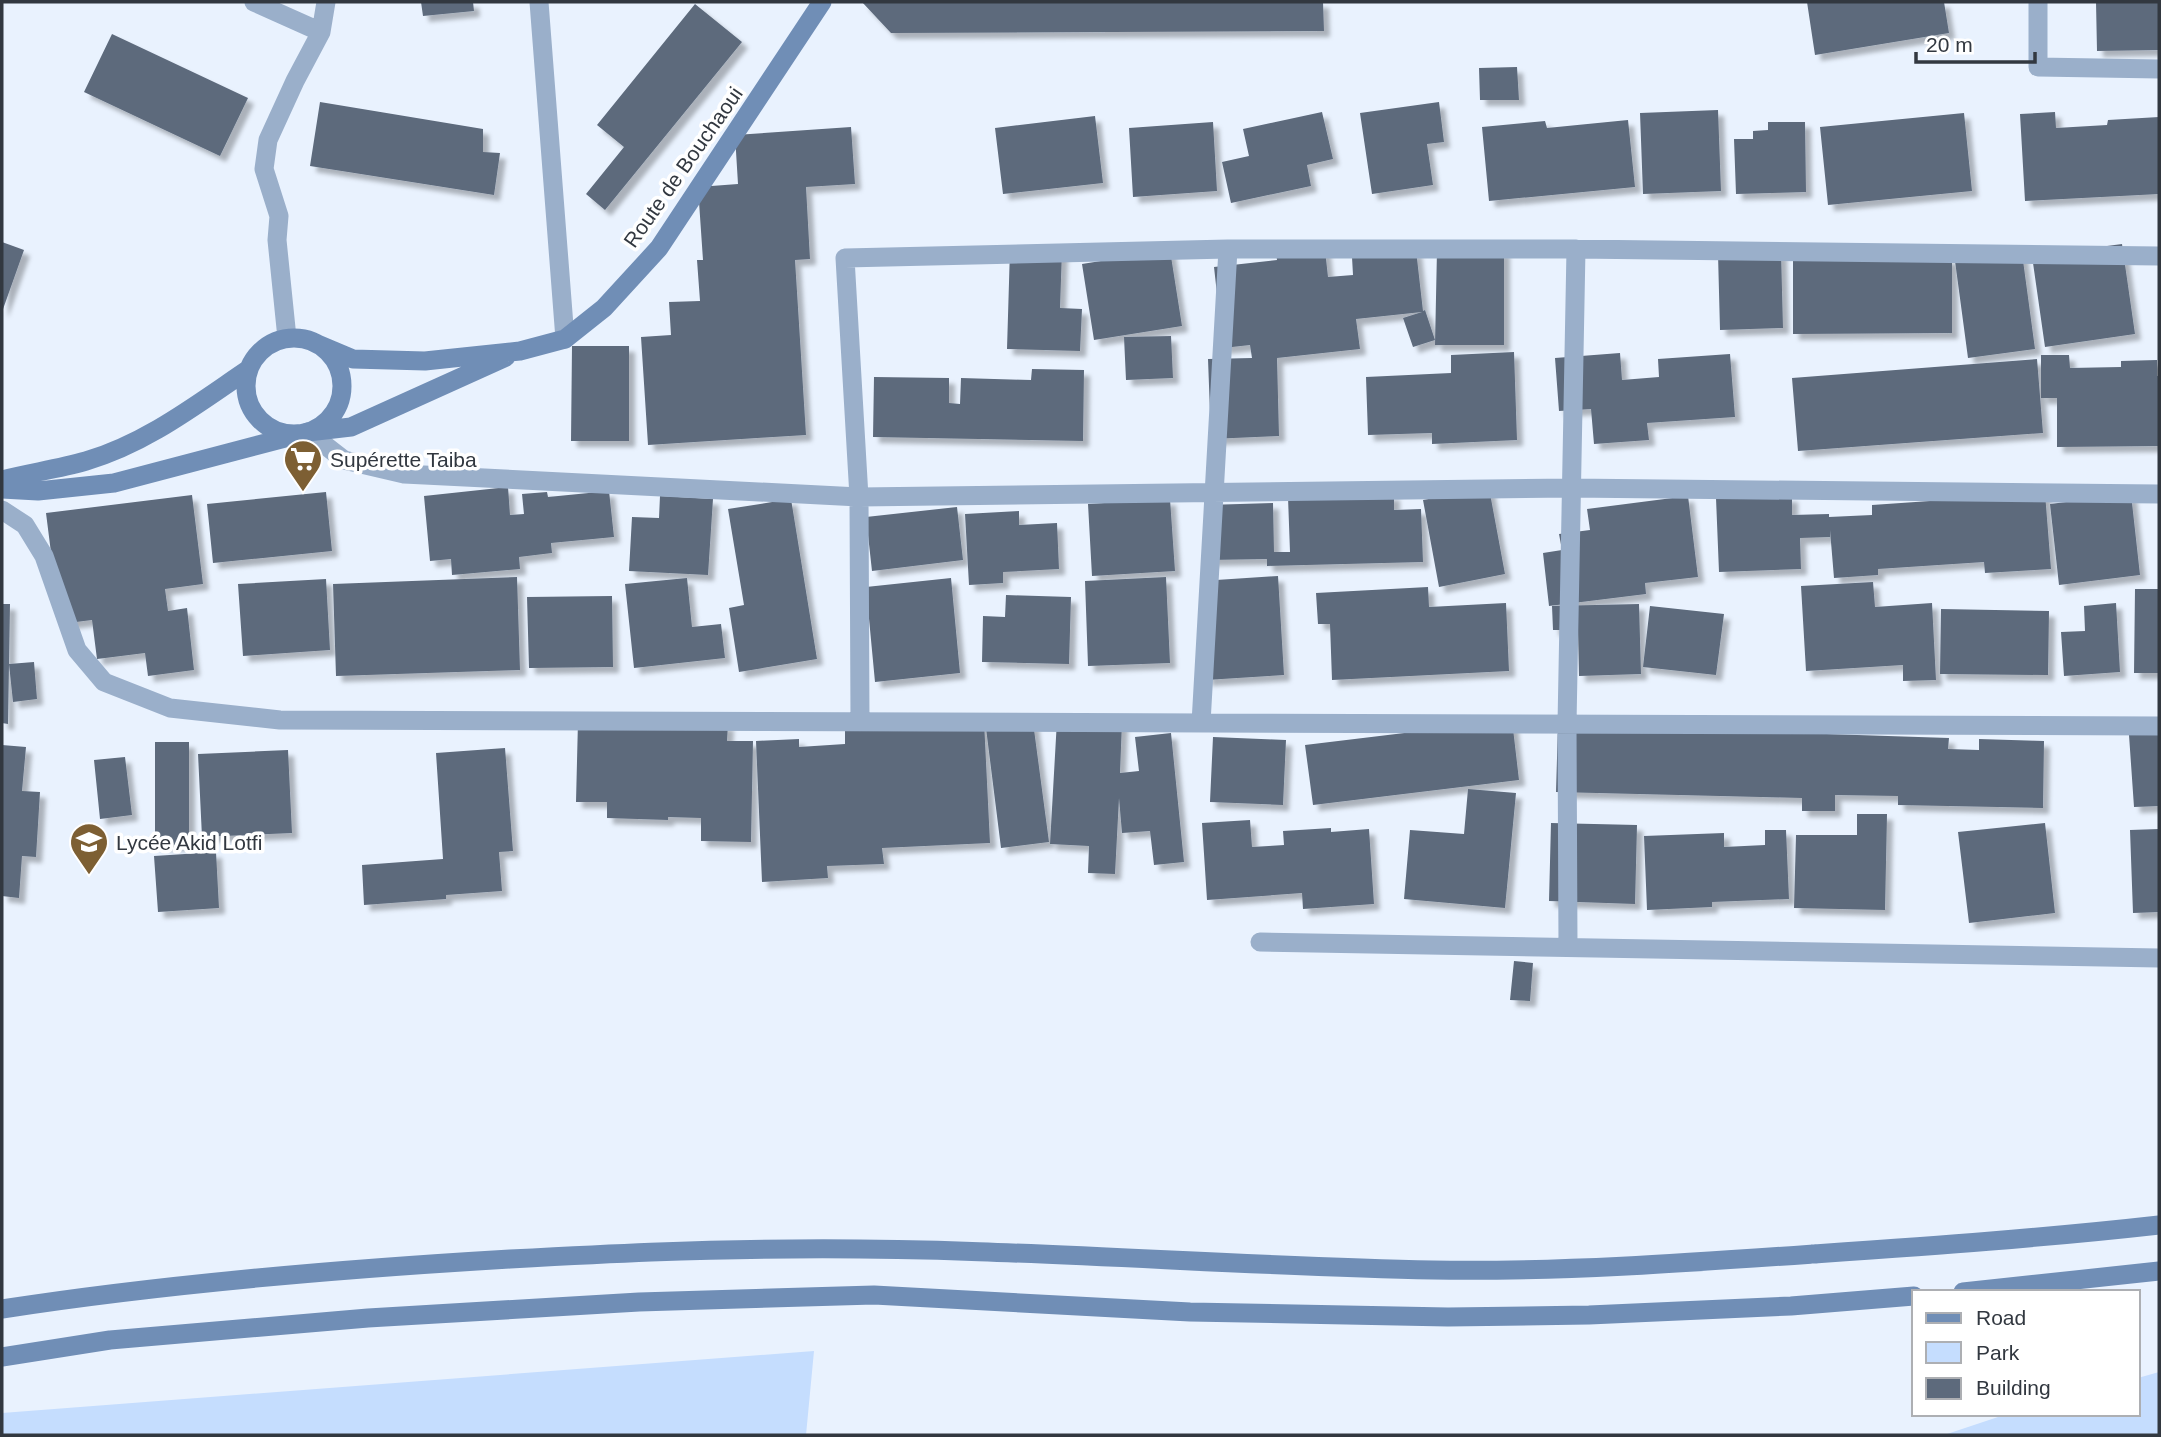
<svg xmlns="http://www.w3.org/2000/svg" width="2161" height="1437" font-family="Helvetica,sans-serif">
<defs>
<filter id="shadow"><feDropShadow dx="6" dy="6" stdDeviation="2" flood-color="#0004"/></filter>
</defs>
<rect width="100%" height="100%" fill="#e9f2fe"/>
<!-- green -->
<path fill="#c5ddfe" d="M 814,1351 L 806,1435 L 2,1435 L 2,1413 Z
M 2159,1372 L 2159,1435 L 1944,1435 L 2007,1414 L 2138,1414 L 2138,1378 Z"/>
<!-- building -->
<path fill="#5d6a7c" filter="url(#shadow)" d="M 421,2 L 473,2 L 474,11 L 423,16 Z
M 862,2 L 1323,2 L 1324,31 L 891,33 Z
M 1807,2 L 1944,2 L 1949,33 L 1815,55 Z
M 2096,2 L 2159,2 L 2159,50 L 2097,51 Z
M 695,4 L 742,42 L 605,210 L 586,194 L 624,147 L 597,125 Z
M 112,34 L 248,98 L 220,156 L 84,92 Z
M 1517,67 L 1519,100 L 1480,100 L 1479,68 Z
M 320,102 L 483,129 L 483,152 L 500,153 L 494,195 L 310,166 Z
M 1439,102 L 1444,142 L 1427,144 L 1433,185 L 1372,194 L 1360,113 Z
M 1718,110 L 1721,191 L 1643,194 L 1640,113 Z
M 1322,112 L 1333,159 L 1307,165 L 1311,186 L 1231,203 L 1222,162 L 1249,156 L 1243,129 Z
M 2055,112 L 2056,128 L 2107,125 L 2108,120 L 2159,117 L 2159,194 L 2025,201 L 2020,114 Z
M 1964,113 L 1972,191 L 1828,205 L 1820,127 Z
M 1095,116 L 1103,183 L 1003,194 L 995,128 Z
M 1628,120 L 1635,187 L 1489,201 L 1482,127 L 1545,121 L 1547,128 Z
M 1213,122 L 1217,191 L 1133,197 L 1129,128 Z
M 1768,122 L 1805,122 L 1806,192 L 1736,194 L 1734,139 L 1753,139 L 1753,131 L 1768,130 Z
M 851,127 L 855,184 L 806,187 L 810,259 L 795,260 L 806,435 L 648,445 L 641,337 L 671,335 L 669,302 L 700,301 L 697,260 L 703,260 L 698,187 L 738,184 L 735,135 Z
M 1324,241 L 1328,277 L 1353,275 L 1352,257 L 1416,250 L 1423,311 L 1425,310 L 1435,340 L 1413,347 L 1403,318 L 1422,312 L 1356,319 L 1360,349 L 1277,358 L 1279,436 L 1211,439 L 1208,359 L 1252,358 L 1250,345 L 1223,348 L 1214,267 L 1277,260 L 1275,246 Z
M 2,242 L 24,250 L 2,312 Z
M 2122,244 L 2135,334 L 2045,347 L 2032,256 Z
M 1010,249 L 1062,251 L 1060,308 L 1082,309 L 1080,351 L 1007,349 Z
M 1170,250 L 1182,326 L 1094,340 L 1082,264 Z
M 1437,250 L 1504,250 L 1504,345 L 1435,345 Z
M 1781,252 L 1783,328 L 1720,330 L 1718,254 Z
M 1793,252 L 1952,258 L 1952,333 L 1793,334 Z
M 2022,253 L 2035,349 L 1968,358 L 1955,261 Z
M 1171,336 L 1173,378 L 1126,380 L 1124,337 Z
M 572,346 L 629,346 L 629,441 L 571,441 Z
M 1514,352 L 1517,440 L 1432,444 L 1432,433 L 1368,435 L 1366,377 L 1451,373 L 1451,355 Z
M 1620,353 L 1622,380 L 1659,377 L 1658,359 L 1730,354 L 1735,417 L 1647,423 L 1649,440 L 1594,444 L 1591,409 L 1559,411 L 1555,358 Z
M 2041,355 L 2069,355 L 2070,368 L 2121,367 L 2121,361 L 2157,360 L 2157,376 L 2159,376 L 2159,446 L 2057,447 L 2057,398 L 2041,398 Z
M 2037,359 L 2043,433 L 1798,451 L 1792,378 Z
M 1032,369 L 1084,370 L 1083,441 L 873,437 L 874,377 L 949,378 L 949,403 L 960,404 L 961,378 L 1031,380 Z
M 508,487 L 510,515 L 524,514 L 522,494 L 547,492 L 548,497 L 609,491 L 614,537 L 551,543 L 552,553 L 519,557 L 520,569 L 452,575 L 451,559 L 430,561 L 424,496 Z
M 1489,488 L 1505,574 L 1439,587 L 1423,500 Z
M 326,492 L 332,551 L 213,563 L 207,504 Z
M 2045,493 L 2051,569 L 1985,573 L 1984,562 L 1878,569 L 1878,575 L 1834,578 L 1830,530 L 1830,537 L 1800,538 L 1801,569 L 1719,572 L 1716,498 L 1792,496 L 1792,515 L 1829,514 L 1829,517 L 1872,515 L 1872,505 Z
M 1394,494 L 1394,510 L 1421,509 L 1423,562 L 1267,566 L 1267,559 L 1208,560 L 1207,505 L 1273,503 L 1274,552 L 1290,552 L 1288,497 Z
M 2131,494 L 2140,575 L 2059,585 L 2050,504 Z
M 192,495 L 203,584 L 165,589 L 168,611 L 187,608 L 194,670 L 148,676 L 145,653 L 97,659 L 92,620 L 60,624 L 46,513 Z
M 660,496 L 713,499 L 708,575 L 629,571 L 632,517 L 659,518 Z
M 1688,496 L 1698,577 L 1645,583 L 1646,594 L 1549,606 L 1543,553 L 1562,550 L 1559,534 L 1590,530 L 1587,509 Z
M 791,499 L 817,659 L 739,672 L 729,608 L 744,605 L 728,509 Z
M 1170,499 L 1175,571 L 1092,576 L 1088,504 Z
M 957,507 L 963,560 L 872,571 L 866,517 Z
M 1019,511 L 1019,525 L 1057,523 L 1059,569 L 1003,572 L 1003,583 L 969,585 L 965,514 Z
M 1278,576 L 1284,675 L 1206,680 L 1201,581 Z
M 517,577 L 520,670 L 336,676 L 333,584 Z
M 1166,577 L 1170,663 L 1088,666 L 1085,581 Z
M 687,578 L 692,627 L 721,624 L 725,658 L 634,668 L 625,584 Z
M 951,578 L 960,673 L 875,682 L 866,587 Z
M 326,579 L 330,650 L 243,656 L 238,584 Z
M 1873,582 L 1875,607 L 1932,603 L 1936,680 L 1903,681 L 1903,665 L 1806,671 L 1801,586 Z
M 1428,587 L 1429,607 L 1506,603 L 1509,671 L 1332,680 L 1330,624 L 1318,624 L 1316,593 Z
M 2135,589 L 2159,589 L 2159,673 L 2134,673 Z
M 1006,595 L 1071,597 L 1069,664 L 982,662 L 983,616 L 1005,617 Z
M 612,596 L 613,667 L 529,668 L 527,597 Z
M 2116,603 L 2120,672 L 2064,676 L 2061,632 L 2085,631 L 2084,606 Z
M 2,604 L 10,604 L 8,724 L 2,723 Z
M 1639,604 L 1641,674 L 1579,676 L 1578,630 L 1553,630 L 1552,606 Z
M 1650,606 L 1724,614 L 1716,675 L 1643,667 Z
M 1941,609 L 2049,611 L 2048,675 L 1940,674 Z
M 34,662 L 37,699 L 13,702 L 9,664 Z
M 1057,720 L 1122,722 L 1120,773 L 1139,771 L 1135,737 L 1171,733 L 1184,862 L 1154,865 L 1150,831 L 1122,833 L 1119,798 L 1115,874 L 1088,873 L 1089,846 L 1050,844 Z
M 1512,720 L 1519,780 L 1313,805 L 1305,745 Z
M 578,721 L 728,724 L 727,741 L 753,741 L 751,842 L 701,841 L 701,818 L 668,817 L 668,820 L 607,818 L 607,802 L 576,802 Z
M 984,721 L 990,843 L 882,848 L 884,864 L 827,866 L 828,878 L 762,882 L 756,741 L 799,739 L 799,747 L 845,744 L 845,728 Z
M 1033,722 L 1049,842 L 1001,848 L 986,728 Z
M 1558,725 L 1949,738 L 1948,749 L 1979,750 L 1979,739 L 2044,741 L 2043,808 L 1898,805 L 1898,796 L 1835,795 L 1835,811 L 1802,811 L 1802,798 L 1556,792 Z
M 2159,733 L 2159,806 L 2134,807 L 2129,735 Z
M 1213,737 L 1286,740 L 1283,805 L 1210,802 Z
M 155,742 L 189,742 L 189,845 L 155,845 Z
M 2,745 L 26,747 L 22,791 L 40,792 L 36,857 L 22,856 L 19,898 L 2,896 Z
M 505,748 L 513,851 L 499,852 L 502,891 L 446,895 L 446,899 L 364,905 L 362,865 L 443,859 L 436,753 Z
M 288,750 L 292,833 L 202,837 L 198,754 Z
M 125,757 L 132,815 L 100,819 L 94,760 Z
M 1468,789 L 1516,793 L 1505,908 L 1404,899 L 1410,830 L 1464,834 Z
M 1857,814 L 1887,814 L 1885,910 L 1794,908 L 1796,835 L 1857,835 Z
M 1250,820 L 1252,847 L 1284,845 L 1283,831 L 1331,828 L 1331,832 L 1369,829 L 1374,904 L 1303,909 L 1302,893 L 1207,900 L 1202,823 Z
M 1551,823 L 1637,825 L 1635,904 L 1549,901 Z
M 2045,823 L 2055,913 L 1969,923 L 1958,832 Z
M 2159,829 L 2159,912 L 2133,913 L 2130,830 Z
M 1765,830 L 1786,830 L 1789,899 L 1712,902 L 1712,907 L 1647,910 L 1644,836 L 1724,833 L 1724,847 L 1765,845 Z
M 216,852 L 219,908 L 158,912 L 154,856 Z
M 1514,961 L 1533,963 L 1530,1001 L 1510,1000 Z"/>
<g fill="none" stroke-linecap="round" stroke-linejoin="round">
<!-- service -->
<path stroke="#9aafca" stroke-width="19" d="M 254,2 L 321,32 L 326,2
M 287,338 L 277,240 L 279,216 L 264,169 L 268,140 L 295,81 L 321,32"/>
<!-- minor -->
<path stroke="#9aafca" stroke-width="19" d="M 539,2 L 565,339
M 2038,2 L 2038,67 L 2159,69
M 308,432 L 344,460 L 404,474 L 859,497 L 1571,488 L 2159,494
M 2,510 L 25,525 L 44,556 L 77,650 L 104,682 L 170,708 L 280,720 L 2159,726
M 860,722 L 859,497 L 845,258 L 1228,249 L 1576,249 L 2159,256
M 1201,723 L 1228,249
M 1260,942 L 2159,958
M 1568,947 L 1567,724 L 1576,249"/>
<!-- secondary -->
<path stroke="#708eb6" stroke-width="19" d="M246 386a48 48 0 1 1 96 0a48 48 0 1 1-96 0Z
M 315,343 L 353,359 L 425,361 L 520,351 L 565,339 L 604,308 L 659,248 L 822,2
M 2,480 C 29,473 58,469 86,461 C 147,443 197,404 249,369
M 2,489 L 38,491 L 114,483 L 308,432 L 351,427 L 506,357
M 1963,1292 L 2159,1271
M 2,1309 C 170,1283 340,1269 510,1259 C 604,1254 698,1249 792,1249 C 1006,1247 1219,1266 1433,1270 C 1560,1272 1686,1263 1813,1254 C 1928,1246 2044,1238 2159,1225
M 2,1357 L 110,1340 L 368,1318 L 639,1302 L 874,1295 L 1190,1312 L 1448,1317 L 1589,1315 L 1791,1306 L 1914,1296"/>
</g>
<!-- icons -->
<defs>
<symbol id="supermarket-pin" viewBox="-11 -11 22 30"><path d="M0 17L-7.5 6A9.5 9.5 0 1 1 7.5 6Z" fill="#7d5f33" stroke="#fff"/><path d="M-6-5.5h2.5l.6 2H6L4.5 2H-2.5L-4.4-4H-6ZM-1.5 3.2a1.3 1.3 0 1 0 .1 0ZM3 3.2a1.3 1.3 0 1 0 .1 0Z" fill="#fff"/></symbol>
<symbol id="school-pin" viewBox="-11 -11 22 30"><path d="M0 17L-7.5 6A9.5 9.5 0 1 1 7.5 6Z" fill="#7d5f33" stroke="#fff"/><path d="M0-5L7-2L0 1L-7-2ZM-4 1L0 2.5L4 1V4Q0 6-4 4Z" fill="#fff"/></symbol>
</defs>
<g fill-rule="evenodd">
<use href="#supermarket-pin" x="281" y="437" width="44" height="60"/>
<use href="#school-pin" x="67" y="820" width="44" height="60"/>
</g>
<g text-anchor="middle" dominant-baseline="central" stroke-width="7" stroke-linejoin="round" paint-order="stroke">
<!-- street labels -->
<g font-size="21" fill="#323840" stroke="#fff">
<text transform="translate(683 167) rotate(-55)">Route de Bouchaoui</text>
</g>
<!-- poi labels -->
<g font-size="21" fill="#323840" stroke="#fff" text-anchor="start">
<text x="330" y="459">Supérette Taiba</text>
<text x="116" y="842">Lycée Akid Lotfi</text>
</g>
</g>
<!-- border -->
<rect width="2161" height="1437" fill="none" stroke="#323840" stroke-width="7"/>
<!-- legend -->
<rect x="1912" y="1290" width="228" height="126" fill="#ffffff" stroke="#adafb3" stroke-width="2"/>
<rect x="1926" y="1313" width="35" height="10" fill="#708eb6" stroke="#adafb3" stroke-width="2"/>
<text x="1976" y="1325" font-size="21" fill="#323840">Road</text>
<rect x="1926" y="1342" width="35" height="21" fill="#c5ddfe" stroke="#adafb3" stroke-width="2"/>
<text x="1976" y="1360" font-size="21" fill="#323840">Park</text>
<rect x="1926" y="1378" width="35" height="21" fill="#5d6a7c" stroke="#adafb3" stroke-width="2"/>
<text x="1976" y="1395" font-size="21" fill="#323840">Building</text>
<!-- scale -->
<path d="M1916 52v10h119v-10" fill="none" stroke="#323840" stroke-width="3.5"/>
<text x="1926" y="52" font-size="21" fill="#323840" stroke="#ffffff" stroke-width="5" paint-order="stroke">20 m</text>
</svg>
